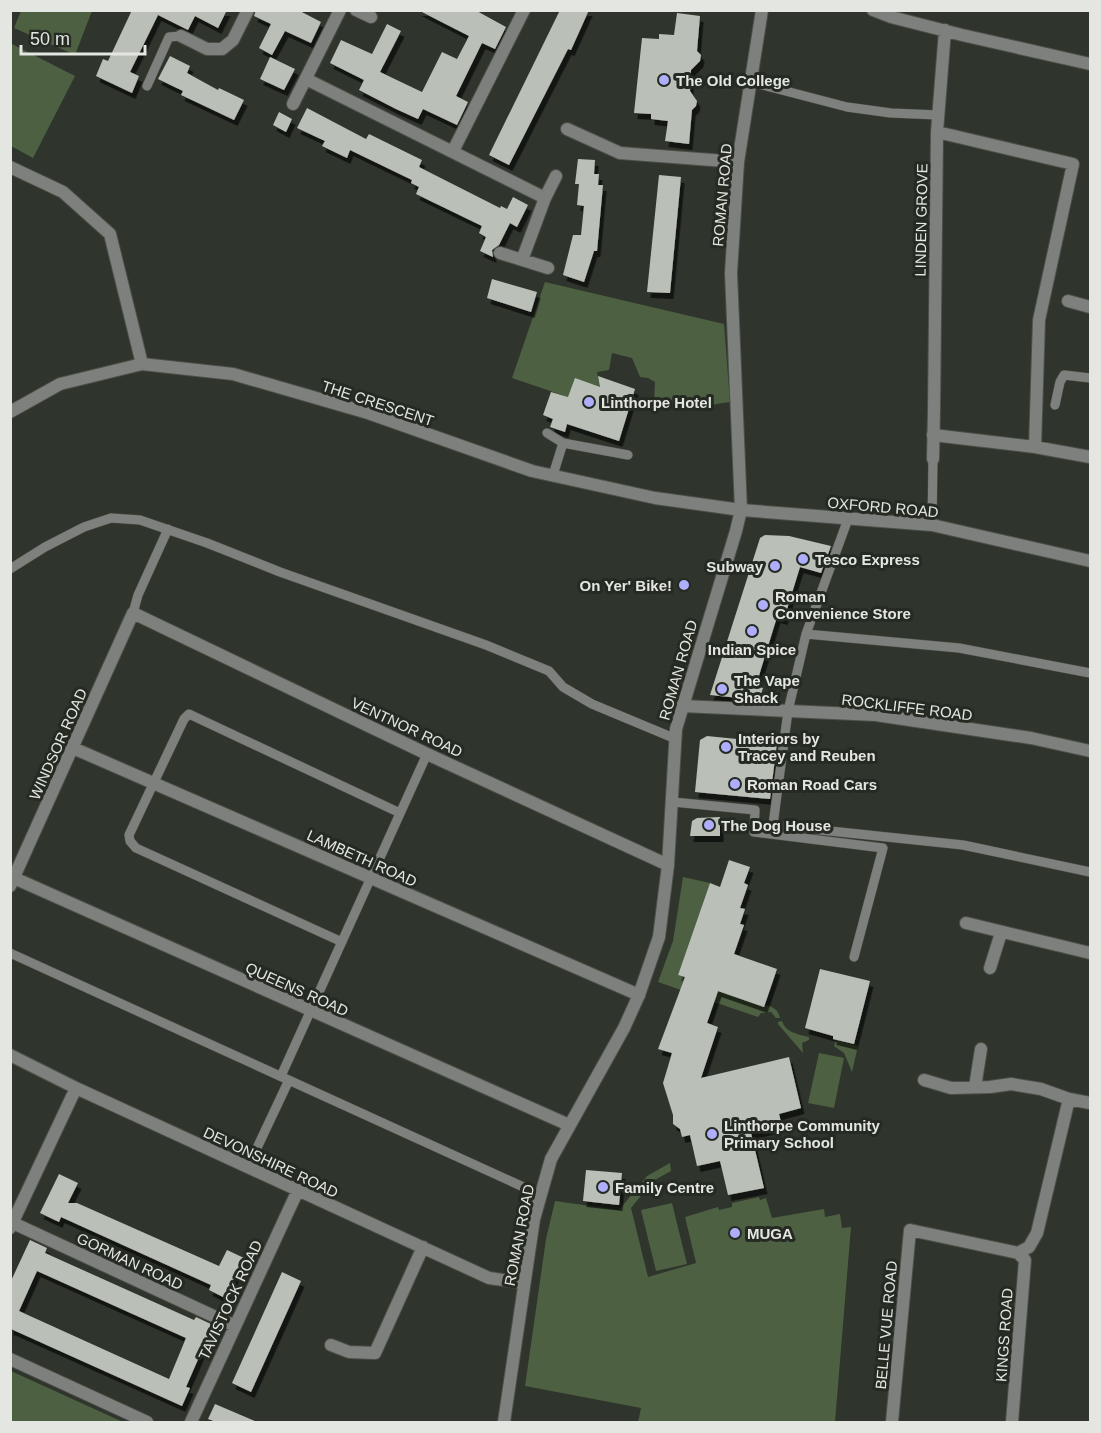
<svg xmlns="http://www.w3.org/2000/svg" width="1101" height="1433" font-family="Helvetica,sans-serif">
<defs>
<filter id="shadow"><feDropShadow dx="3.5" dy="6" stdDeviation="0" flood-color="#0009"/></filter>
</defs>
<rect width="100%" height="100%" fill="#2f342c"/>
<!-- green -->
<path fill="#4d6041" d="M 21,11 L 21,10 L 92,11 L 75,55 L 14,28 Z
M 10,43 L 75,76 L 33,158 L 11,146 Z
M 545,282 L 724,324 L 730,402 L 683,409 L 654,401 L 655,382 L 648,378 L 640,377 L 632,358 L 612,353 L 609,370 L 597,372 L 600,387 L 568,397 L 512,378 Z
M 683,877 L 710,883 L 678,975 L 685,977 L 681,990 L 658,982 L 673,941 Z
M 718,989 L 730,995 L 764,1007 L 765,1005 C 773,1007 778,1009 780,1018 L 776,1018 L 771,1012 L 761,1013 L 758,1017 L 714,1002 Z
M 782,1021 C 786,1033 798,1034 809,1037 L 809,1040 L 802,1043 L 803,1053 L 778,1024 L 778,1022 Z
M 836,1040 L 858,1046 L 852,1072 L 844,1053 L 834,1046 Z
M 819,1053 L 844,1058 L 834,1108 L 808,1103 Z
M 670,1163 L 671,1171 L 653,1181 L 631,1208 L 648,1277 L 696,1263 L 685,1217 L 718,1207 L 719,1210 L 732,1207 L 732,1203 L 759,1197 L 760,1200 L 766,1198 L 772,1218 L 824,1209 L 825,1217 L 840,1214 L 842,1228 L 851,1227 L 835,1422 L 638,1422 L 641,1408 L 525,1386 L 546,1239 L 555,1201 L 619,1210 L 647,1176 Z
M 672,1203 L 687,1264 L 656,1271 L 641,1210 Z
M 11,1371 L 123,1422 L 11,1422 Z"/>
<!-- building -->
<path fill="#bac0b7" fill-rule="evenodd" filter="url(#shadow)" d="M 132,10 L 227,10 L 218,28 L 195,16 L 188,30 L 158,15 L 130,72 L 139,76 L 132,93 L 96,76 L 103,59 L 108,61 Z
M 256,10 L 298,10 L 321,22 L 311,43 L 285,31 L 272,55 L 259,48 L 271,24 L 254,16 Z
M 418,10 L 475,10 L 506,27 L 495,49 L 482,43 L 456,96 L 468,102 L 457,125 L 423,109 L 418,119 L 396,109 L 359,90 L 364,80 L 330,63 L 341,40 L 372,54 L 387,24 L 401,31 L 380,72 L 422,92 L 442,52 L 457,59 L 469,36 Z
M 560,10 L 589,10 L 571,50 L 568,49 L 509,165 L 489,155 Z
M 677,13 L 700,16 L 697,51 L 701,55 L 700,61 L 691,70 L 690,91 L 697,101 L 696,106 L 692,110 L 689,144 L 665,141 L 668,121 L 651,119 L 651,114 L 634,113 L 642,38 L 659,39 L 659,34 L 674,35 Z
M 170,56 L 190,66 L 187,73 L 218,90 L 219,88 L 244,100 L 234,120 L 194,101 L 181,95 L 183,91 L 158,79 Z
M 270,57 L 295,69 L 284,90 L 260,79 Z
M 307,108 L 366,139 L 369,134 L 422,160 L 419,167 L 500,208 L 501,206 L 507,209 L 513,197 L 528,205 L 517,227 L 510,223 L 499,245 L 492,250 L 493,257 L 480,251 L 486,237 L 479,233 L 482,226 L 416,194 L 419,187 L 411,183 L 412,180 L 350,150 L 347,158 L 322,146 L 325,141 L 297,128 Z
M 279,112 L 292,119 L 286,132 L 273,125 Z
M 578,159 L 595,160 L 594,174 L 599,174 L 598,185 L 603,185 L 597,251 L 594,251 L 584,282 L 563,275 L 573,235 L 581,235 L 584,206 L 577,205 L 579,184 L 575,184 Z
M 659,175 L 681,177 L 670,293 L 647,292 Z
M 492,279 L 537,292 L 531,312 L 487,298 Z
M 598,376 L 635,389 L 619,441 L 567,424 L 565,432 L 550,427 L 553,419 L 543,415 L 551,392 L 568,397 L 575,378 L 600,387 Z
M 765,535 L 789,536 L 831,546 L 821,573 L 800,567 L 784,619 L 777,617 L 761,669 L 756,686 L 763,688 L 759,700 L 710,695 L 760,538 Z
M 707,736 L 777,743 L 770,799 L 695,792 L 700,740 Z
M 720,817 L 720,836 L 690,836 L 692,821 L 697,818 Z
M 729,860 L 750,867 L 744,883 L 748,885 L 740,908 L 745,909 L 740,924 L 744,925 L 734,954 L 777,969 L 764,1007 L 718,991 L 707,1023 L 718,1027 L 701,1078 L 789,1057 L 801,1108 L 779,1114 L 782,1126 L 751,1133 L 764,1188 L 728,1195 L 720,1161 L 697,1166 L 690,1135 L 682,1137 L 680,1129 L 673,1124 L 673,1115 L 663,1083 L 672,1053 L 658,1049 L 685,977 L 678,975 L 710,883 L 720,887 Z
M 820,969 L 870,981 L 854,1044 L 833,1039 L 833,1036 L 805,1028 Z
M 586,1170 L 622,1173 L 619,1205 L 583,1201 Z
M 59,1174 L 78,1183 L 68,1203 L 77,1203 L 219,1266 L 227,1250 L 244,1258 L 225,1298 L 209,1290 L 211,1285 L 61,1217 L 59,1222 L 40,1213 Z
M 30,1240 L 47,1248 L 45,1253 L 194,1320 L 196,1317 L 213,1325 L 186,1387 L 190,1388 L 182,1406 L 11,1329 L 10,1331 L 10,1283 ZM 37,1271 L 186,1338 L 169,1379 L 19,1311 Z
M 282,1272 L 301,1281 L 251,1392 L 232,1383 Z
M 215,1404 L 257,1422 L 216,1422 L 208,1419 Z"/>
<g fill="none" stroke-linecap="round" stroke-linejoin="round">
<defs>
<path id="service" d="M 751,82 L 847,107 L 891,113 L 938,115
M 147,86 L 169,37 L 181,36
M 1055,405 L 1060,382 L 1064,375 L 1090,378
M 547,433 L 563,443
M 553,475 L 563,443 L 628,455
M 848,519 L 806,634 L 788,711 L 773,825 L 963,845 L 1090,872
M 932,525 L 933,459
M 10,569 L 45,547 L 84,527 L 111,518 L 140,520 L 207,543 L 280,572 L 486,645 L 549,671 L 563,687 L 592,704 L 676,739
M 133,613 L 138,595 L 168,529
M 806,634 L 959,648 L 1090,673
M 673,802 L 755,810 L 754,832 L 883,848 L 854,957
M 342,942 L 136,848 L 130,841 L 129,835 L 184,719 L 189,714 L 400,813
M 10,953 L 541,1195
M 281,1076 L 427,754
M 248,1167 L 289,1080"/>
<path id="pedestrian" d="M 933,459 L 934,410"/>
<path id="minor" d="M 356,10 L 371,17
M 873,10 L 891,17 L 962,35 L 1090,64
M 181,36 L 207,49 L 222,49 L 233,40 L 248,10
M 306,79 L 545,198
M 293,104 L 340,10
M 567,129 L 620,153 L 738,162
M 937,132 L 1073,164 L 1039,320 L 1035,447 L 1090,457
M 453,151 L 524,10
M 10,167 L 63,192 L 110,234 L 142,364
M 500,253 L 548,268
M 522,260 L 545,198 L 556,176
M 1068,301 L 1090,307
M 934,410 L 937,132 L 945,30
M 933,435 L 1035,447
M 741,510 L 932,525 L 1090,561
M 682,706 L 876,715 L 1031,738 L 1090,751
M 73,748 L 639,995
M 14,878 L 569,1125
M 10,886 L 133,613 L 427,754 L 668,865
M 966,923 L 1090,953
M 990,968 L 1001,933
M 10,1055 L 76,1088 L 489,1278 L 524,1283
M 924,1080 L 951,1088 L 990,1087 L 1011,1084 L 1041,1089 L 1069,1099 L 1090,1103
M 975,1087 L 981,1049
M 13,1223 L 235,1326
M 10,1228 L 76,1088
M 1018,1253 L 1029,1247 L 1037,1233 L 1069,1099
M 331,1345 L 349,1352 L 375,1353 L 423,1247
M 10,1359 L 147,1422
M 191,1422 L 298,1190
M 892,1422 L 910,1230 L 1018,1253
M 1012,1422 L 1025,1260 L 1018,1253"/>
<path id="tertiary" d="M 10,412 L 60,384 L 142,364 L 233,374 L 368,413 L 532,471 L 655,498 L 741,510
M 504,1422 L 534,1219 L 551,1159 L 624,1028 L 639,995 L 659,937 L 668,865 L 676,729 L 736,531 L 741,510 L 731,273 L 738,162 L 762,10"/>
</defs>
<!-- service casing -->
<use href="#service" stroke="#4c5049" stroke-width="10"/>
<!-- pedestrian casing -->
<use href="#pedestrian" stroke="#4c5049" stroke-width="14"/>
<!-- minor casing -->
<use href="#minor" stroke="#4c5049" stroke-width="14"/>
<!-- tertiary casing -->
<use href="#tertiary" stroke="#4c5049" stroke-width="14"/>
<!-- service -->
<use href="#service" stroke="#7e807d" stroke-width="9"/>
<!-- pedestrian -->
<use href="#pedestrian" stroke="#7e807d" stroke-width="12"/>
<!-- minor -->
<use href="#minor" stroke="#7e807d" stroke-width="12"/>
<!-- tertiary -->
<use href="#tertiary" stroke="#7e807d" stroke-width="12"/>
</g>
<!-- markers -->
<g fill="#aeaefa" stroke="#252a23" stroke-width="2">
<circle cx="664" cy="80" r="6"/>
<circle cx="589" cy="402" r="6"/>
<circle cx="803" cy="559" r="6"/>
<circle cx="775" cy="566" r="6"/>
<circle cx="684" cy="585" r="6"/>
<circle cx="763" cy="605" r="6"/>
<circle cx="752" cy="631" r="6"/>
<circle cx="722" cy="689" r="6"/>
<circle cx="726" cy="747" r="6"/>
<circle cx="735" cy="784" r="6"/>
<circle cx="709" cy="825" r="6"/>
<circle cx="712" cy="1134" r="6"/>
<circle cx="603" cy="1187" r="6"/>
<circle cx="735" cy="1233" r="6"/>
</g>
<g text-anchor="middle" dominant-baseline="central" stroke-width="6" stroke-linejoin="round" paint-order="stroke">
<!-- poi labels -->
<g font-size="15" font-weight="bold" fill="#e3e6e1" stroke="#252a23" text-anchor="start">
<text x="676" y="80">The Old College</text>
<text x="601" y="402">Linthorpe Hotel</text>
<text x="815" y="559">Tesco Express</text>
<text x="763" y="566" text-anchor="end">Subway</text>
<text x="672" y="585" text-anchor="end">On Yer' Bike!</text>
<text x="775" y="596">Roman<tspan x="775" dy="17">Convenience Store</tspan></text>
<text x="752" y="649" text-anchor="middle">Indian Spice</text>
<text x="734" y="680">The Vape<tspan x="734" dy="17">Shack</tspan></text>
<text x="738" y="738">Interiors by<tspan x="738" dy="17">Tracey and Reuben</tspan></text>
<text x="747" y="784">Roman Road Cars</text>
<text x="721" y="825">The Dog House</text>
<text x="724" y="1125">Linthorpe Community<tspan x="724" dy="17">Primary School</tspan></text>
<text x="615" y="1187">Family Centre</text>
<text x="747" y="1233">MUGA</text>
</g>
<!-- street labels -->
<g font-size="15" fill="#e3e6e1" stroke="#252a23">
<text transform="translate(722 195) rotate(-85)">ROMAN ROAD</text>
<text transform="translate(921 220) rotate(-89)">LINDEN GROVE</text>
<text transform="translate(378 403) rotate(18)">THE CRESCENT</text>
<text transform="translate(883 507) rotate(5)">OXFORD ROAD</text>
<text transform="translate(678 670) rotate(-74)">ROMAN ROAD</text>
<text transform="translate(907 707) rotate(7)">ROCKLIFFE ROAD</text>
<text transform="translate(407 727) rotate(25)">VENTNOR ROAD</text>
<text transform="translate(58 744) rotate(-66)">WINDSOR ROAD</text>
<text transform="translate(362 858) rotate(24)">LAMBETH ROAD</text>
<text transform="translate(297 989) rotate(24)">QUEENS ROAD</text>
<text transform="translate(271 1162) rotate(25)">DEVONSHIRE ROAD</text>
<text transform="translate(519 1235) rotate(-79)">ROMAN ROAD</text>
<text transform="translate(130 1261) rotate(25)">GORMAN ROAD</text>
<text transform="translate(230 1300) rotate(-65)">TAVISTOCK ROAD</text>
<text transform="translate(886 1325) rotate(-85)">BELLE VUE ROAD</text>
<text transform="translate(1004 1335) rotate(-86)">KINGS ROAD</text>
</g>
</g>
<!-- border -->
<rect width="1101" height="1433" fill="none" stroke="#e3e6e1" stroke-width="24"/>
<!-- scale -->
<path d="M21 45v9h124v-9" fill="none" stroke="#e3e6e1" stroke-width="3"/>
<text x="30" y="45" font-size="18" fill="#e3e6e1" stroke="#252a23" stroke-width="4.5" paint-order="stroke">50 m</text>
</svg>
